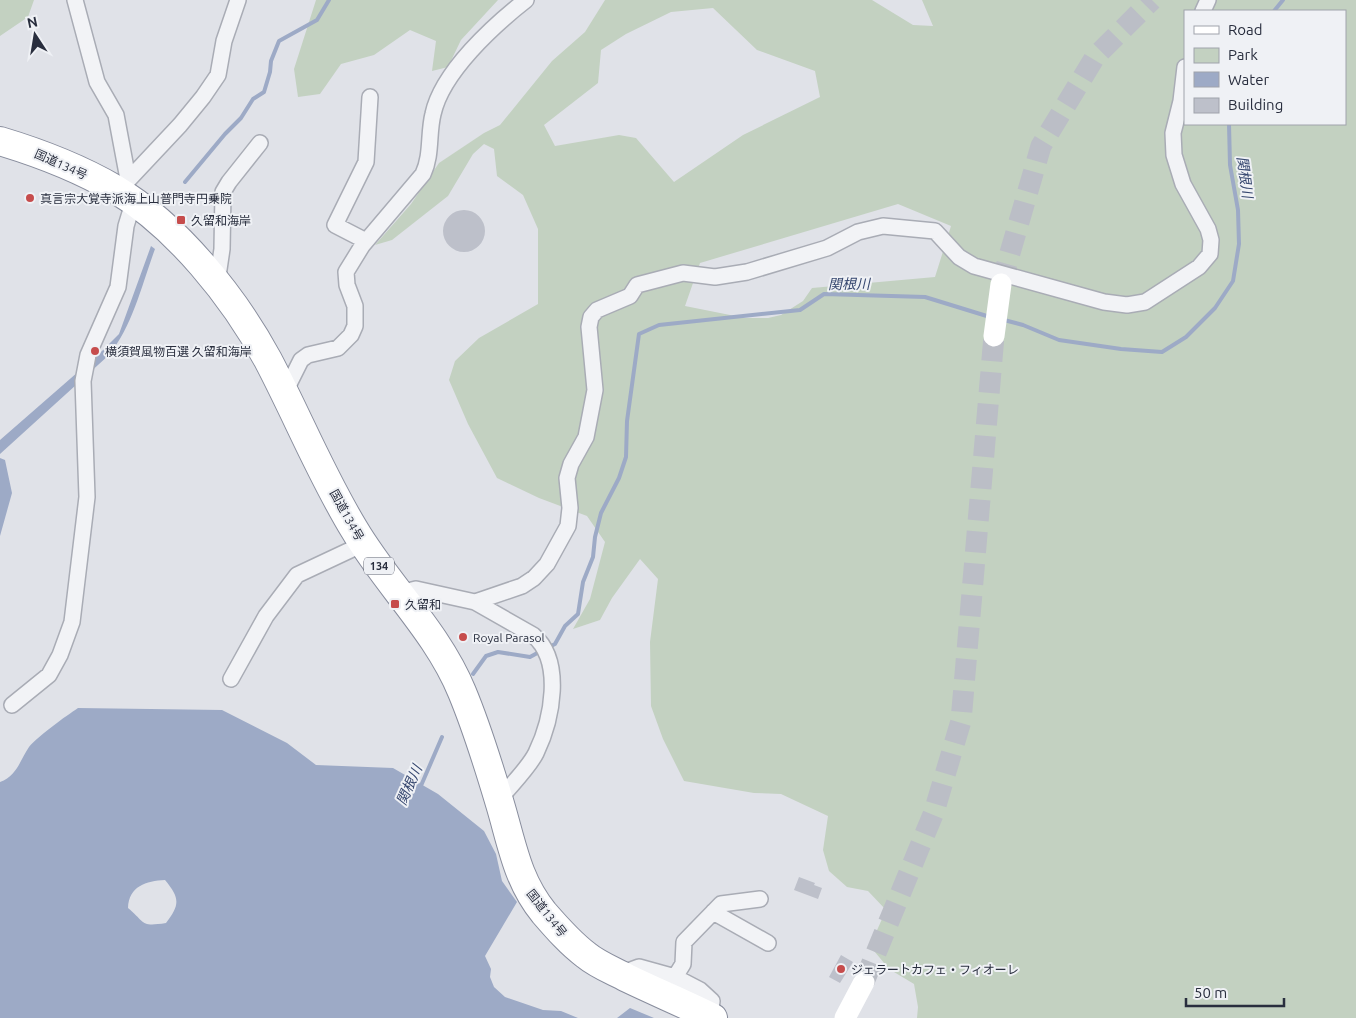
<svg xmlns="http://www.w3.org/2000/svg" width="1356" height="1018" font-family="Ubuntu,'Noto Sans JP',sans-serif">
<rect width="100%" height="100%" fill="#e0e2e8"/>
<!-- green -->
<path fill="#c3d1c1" fill-rule="evenodd" d="M 0,0 L 34,0 L 28,17 L 0,36 Z
M 316,0 L 498,0 L 461,40 L 448,67 L 432,71 L 436,41 L 410,30 L 374,55 L 341,64 L 320,94 L 298,97 L 294,69 Z
M 605,0 L 872,0 L 913,25 L 933,26 L 922,0 L 1356,0 L 1356,1018 L 917,1018 L 918,1007 L 914,984 L 889,969 L 870,946 L 886,910 L 868,891 L 847,887 L 829,871 L 823,850 L 828,816 L 781,794 L 754,793 L 684,781 L 663,739 L 651,706 L 650,642 L 658,579 L 640,559 L 612,598 L 600,620 L 573,629 L 590,599 L 605,542 L 587,516 L 539,498 L 497,478 L 468,424 L 449,380 L 455,361 L 479,338 L 538,304 L 538,229 L 523,195 L 497,176 L 494,149 L 484,144 L 473,154 L 448,196 L 392,240 L 375,245 L 411,204 L 439,163 L 484,133 L 500,125 L 552,61 L 585,32 ZM 713,8 L 757,50 L 815,71 L 820,97 L 743,135 L 674,182 L 636,138 L 619,135 L 555,146 L 544,125 L 598,83 L 601,50 L 626,34 L 671,12 ZM 1185,11 L 1345,11 L 1345,124 L 1185,124 ZM 898,204 L 951,226 L 935,277 L 812,288 L 803,301 L 781,315 L 768,318 L 745,318 L 685,306 L 700,263 Z"/>
<!-- water -->
<path fill="#9daac6" fill-rule="evenodd" d="M 151,246 L 155,249 C 142,284 133,325 109,355 L 0,454 L 0,440 L 102,351 L 119,334 Z
M 0,458 L 5,460 L 12,493 L 0,536 Z
M 78,708 L 222,710 L 287,743 L 316,765 L 393,768 L 438,794 L 484,831 L 496,854 L 502,881 L 517,902 L 485,956 L 491,969 L 490,977 L 494,987 L 505,997 L 543,1010 L 561,1011 L 578,1018 L 0,1018 L 0,782 C 17,776 20,760 29,747 C 38,736 66,716 78,708 ZM 165,880 C 180,898 180,905 166,923 C 140,927 146,923 128,908 C 129,886 146,881 165,880 Z
M 630,1008 L 654,1018 L 617,1018 Z"/>
<g fill="none" stroke-linecap="round" stroke-linejoin="round">
<!-- stream -->
<path stroke="#9daac6" stroke-width="4" d="M 1274,11 L 1283,0
M 185,182 L 225,134 L 241,118 L 253,99 L 264,92 L 270,72 L 271,61 L 279,41 L 317,20 L 329,0
M 1004,320 L 1023,325 L 1059,340 L 1121,349 L 1162,352 L 1186,337 L 1215,308 L 1233,281 L 1239,244 L 1238,210 L 1230,165 L 1229,124
M 547,648 L 555,644 L 565,626 L 578,614 L 583,582 L 593,557 L 595,537 L 601,513 L 619,478 L 626,457 L 627,421 L 639,334 L 659,325 L 800,310 L 824,294 L 925,297 L 990,317
M 473,674 L 486,656 L 498,652 L 530,657 L 541,651
M 420,788 L 442,737"/>
</g>
<!-- building -->
<path fill="#bdc0ca" d="M443 231a21 21 0 1 1 42 0a21 21 0 1 1-42 0Z
M 799,877 L 815,883 L 814,885 L 822,888 L 818,899 L 794,890 Z
M 841,955 L 853,962 L 840,983 L 829,977 Z"/>
<g fill="none" stroke-linecap="round" stroke-linejoin="round">
<!-- secondary-tunnel -->
<path stroke="#bbbec6" stroke-width="21" stroke-dasharray="21 11" stroke-linecap="butt" d="M 1001,284 L 1041,146 L 1095,57 L 1152,0
M 864,982 L 934,812 L 961,721 L 994,336"/>
<defs>
<path id="street" d="M 75,0 L 97,82 L 116,115 L 128,179
M 1203,11 L 1208,0
M 118,191 L 180,125 L 203,97 L 218,75 L 224,41 L 238,0
M 366,241 L 335,225 L 366,162 L 370,97
M 217,283 L 222,249 L 223,192 L 229,182 L 260,143
M 280,387 L 290,382 L 301,360 L 308,355 L 338,348 L 351,335 L 355,326 L 355,306 L 347,285 L 346,272 L 362,246 L 423,174 C 432,155 428,134 433,114 C 442,72 494,25 526,0
M 400,593 L 416,589 L 475,602 L 522,586 L 534,578 L 547,564 L 568,526 L 570,508 L 567,478 L 571,464 L 586,437 L 595,390 L 589,327 L 591,317 L 597,310 L 630,296 L 637,285 L 683,273 L 715,277 L 747,272 L 827,248 L 858,232 L 883,226 L 935,231 L 959,257 L 974,266 L 1104,302 L 1127,305 L 1145,302 L 1199,267 L 1210,254 L 1211,240 L 1208,229 L 1183,184 L 1174,155 L 1173,133 L 1181,101 L 1185,67
M 475,602 L 533,635 C 564,661 552,720 536,753 C 529,767 513,783 503,795 L 500,803
M 231,679 L 266,616 L 297,575 L 363,544
M 12,705 L 49,675 L 60,655 L 72,622 L 87,497 L 83,381 L 88,355 L 118,287 L 126,226 L 133,203
M 713,912 L 768,943
M 620,974 L 639,967 L 675,977 L 700,990 L 712,1001 L 710,1016
M 675,977 L 683,964 L 684,942 L 721,904 L 760,899"/>
<path id="highway" d="M 0,141 C 40,153 79,168 115,189 C 177,226 234,297 268,360 C 297,415 321,475 354,529 C 387,585 437,631 462,692 C 477,728 489,767 500,804 C 512,844 517,880 544,913 C 557,928 570,943 586,955 C 598,965 614,971 627,978 C 656,992 685,1004 713,1018"/>
</defs>
<!-- street casing -->
<use href="#street" stroke="#a9acb5" stroke-width="18"/>
<!-- highway casing -->
<use href="#highway" stroke="#888d9d" stroke-width="30"/>
<!-- street -->
<use href="#street" stroke="#f2f3f6" stroke-width="15"/>
<!-- secondary -->
<path stroke="#fff" stroke-width="21" d="M 994,336 L 1001,284
M 845,1018 L 864,982"/>
<!-- highway -->
<use href="#highway" stroke="#fff" stroke-width="28"/>
</g>
<!-- markers -->
<g fill="#c64c4c" stroke="#eff1f5" stroke-width="2">
<circle cx="30" cy="198" r="5"/>
<rect x="176" y="215" width="10" height="10" rx="2.5"/>
<circle cx="95" cy="351" r="5"/>
<rect x="390" y="599" width="10" height="10" rx="2.5"/>
<circle cx="463" cy="637" r="5"/>
<circle cx="841" cy="969" r="5"/>
</g>
<g text-anchor="middle" dominant-baseline="central" stroke-width="4" stroke-linejoin="round" paint-order="stroke">
<!-- shield labels -->
<rect fill="#eff1f5" stroke="#646875" stroke-width="1" x="364" y="557.5" width="30" height="17" rx="4"/>
<g font-size="11" font-weight="bold" fill="#292e3e">
<text x="379" y="566">134</text>
</g>
<!-- street labels -->
<g font-size="12" fill="#292e3e" stroke="#eff1f5">
<text transform="translate(61 164) rotate(24)">国道134号</text>
<text transform="translate(347 515) rotate(61)">国道134号</text>
<text transform="translate(547 913) rotate(52)">国道134号</text>
</g>
<!-- poi labels -->
<g font-size="12" fill="#292e3e" stroke="#eff1f5" text-anchor="start">
<text x="40" y="198">真言宗大覚寺派海上山普門寺円乗院</text>
<text x="191" y="220">久留和海岸</text>
<text x="105" y="351">横須賀風物百選 久留和海岸</text>
<text x="405" y="604">久留和</text>
<text x="473" y="637">Royal Parasol</text>
<text x="851" y="969">ジェラートカフェ・フィオーレ</text>
</g>
<!-- water labels -->
<g font-size="14" font-style="italic" fill="#36476f" stroke="#eff1f5">
<text transform="translate(1245 177) rotate(82)">関根川</text>
<text transform="translate(849 284) rotate(-1)">関根川</text>
<text transform="translate(409 785) rotate(-66)">関根川</text>
</g>
</g>
<!-- legend -->
<rect x="1184" y="10" width="162" height="115" fill="#eff1f5" stroke="#a0a3ac"/>
<rect x="1194" y="26" width="25" height="8" fill="#ffffff" stroke="#a0a3ac"/>
<text x="1228" y="35" font-size="15" fill="#292e3e">Road</text>
<rect x="1194" y="48" width="25" height="15" fill="#c3d1c1" stroke="#a0a3ac"/>
<text x="1228" y="60" font-size="15" fill="#292e3e">Park</text>
<rect x="1194" y="72" width="25" height="15" fill="#9daac6" stroke="#a0a3ac"/>
<text x="1228" y="85" font-size="15" fill="#292e3e">Water</text>
<rect x="1194" y="98" width="25" height="15" fill="#bdc0ca" stroke="#a0a3ac"/>
<text x="1228" y="110" font-size="15" fill="#292e3e">Building</text>
<!-- north arrow -->
<g transform="translate(35 35) rotate(348)" stroke="#eff1f5" stroke-width="4" paint-order="stroke">
<path d="M0-4L9 19L0 12L-9 19Z" fill="#292e3e"/>
<text y="-8" font-size="14" font-weight="bold" text-anchor="middle" fill="#292e3e">N</text>
</g>
<!-- scale -->
<path d="M1186 998v8h98v-8" fill="none" stroke="#292e3e" stroke-width="2.5"/>
<text x="1194" y="998" font-size="15" fill="#292e3e" stroke="#eff1f5" stroke-width="4" paint-order="stroke">50 m</text>
</svg>
